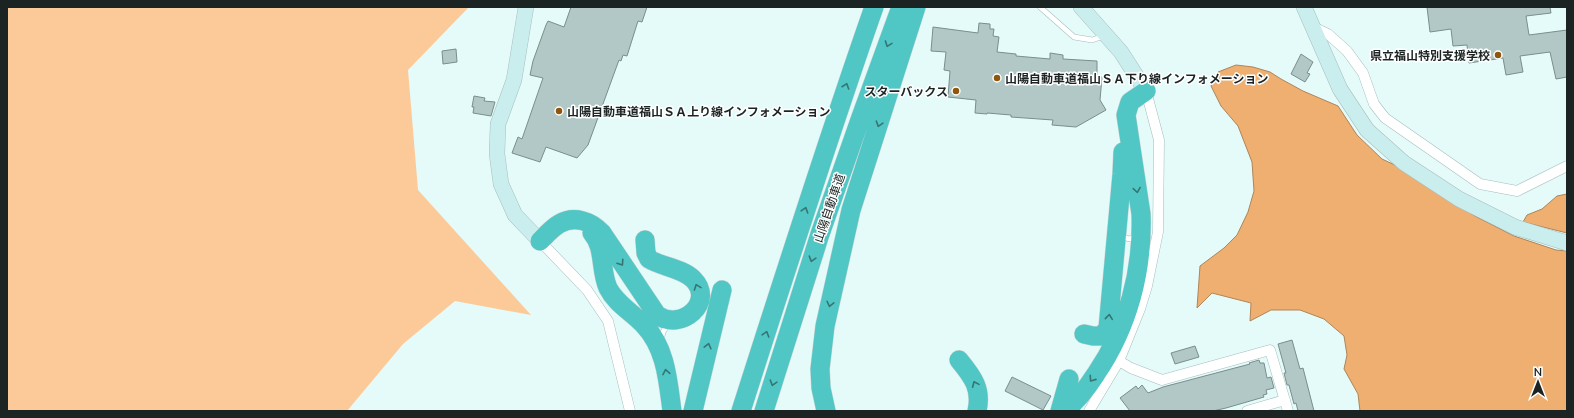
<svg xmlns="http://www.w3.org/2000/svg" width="1574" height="418" font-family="Mulish,'Noto Sans JP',sans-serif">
<rect width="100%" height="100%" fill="#e4fbfa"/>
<!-- green -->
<path fill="#fcca99" d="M 7,7 L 469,7 L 408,70 L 418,190 L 531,315 L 455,301 L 403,344 L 347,411 L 7,411 Z"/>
<!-- water -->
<path fill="#eeaf70" stroke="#af8559" d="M 1236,65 L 1253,67 L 1270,72 L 1281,79 L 1303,91 L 1338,106 L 1357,135 L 1382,159 L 1397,166 L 1475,216 L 1514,236 L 1556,250 L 1567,251 L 1567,411 L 1360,411 L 1358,394 L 1344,369 L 1347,355 L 1344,336 L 1324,319 L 1300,310 L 1271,310 L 1250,321 L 1251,303 L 1212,293 L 1197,308 L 1200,266 L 1224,248 L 1237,235 L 1248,212 L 1254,191 L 1252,162 L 1238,126 L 1221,106 L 1211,86 L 1218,72 Z
M 1567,194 L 1567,233 L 1523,222 L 1527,215 L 1542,209 L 1557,196 Z"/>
<!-- building -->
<path fill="#b1c8c7" stroke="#798e8d" d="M 571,7 L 647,7 L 642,22 L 638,21 L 627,56 L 623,55 L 621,61 L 619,60 L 588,145 L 577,158 L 546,147 L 540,162 L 512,153 L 518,137 L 522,139 L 543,78 L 530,75 L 533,61 L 546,25 L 548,21 L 564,27 Z
M 1427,7 L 1550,7 L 1551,13 L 1526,16 L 1529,35 L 1567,30 L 1567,77 L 1556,79 L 1550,52 L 1520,56 L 1523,72 L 1506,75 L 1503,58 L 1469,63 L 1467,45 L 1453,46 L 1451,29 L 1430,32 Z
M 979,23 L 990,24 L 990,29 L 994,29 L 993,36 L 999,37 L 997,52 L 1016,54 L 1016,56 L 1050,59 L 1050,53 L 1063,55 L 1063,59 L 1097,61 L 1097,76 L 1102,77 L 1100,100 L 1106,110 L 1076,127 L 1052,125 L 1053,120 L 1011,117 L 1011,115 L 987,113 L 987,114 L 975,113 L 976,100 L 948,97 L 950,71 L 944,70 L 946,52 L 931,51 L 933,27 L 978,33 Z
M 456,49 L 457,62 L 443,64 L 442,51 Z
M 1301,54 L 1313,62 L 1307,73 L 1310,74 L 1305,82 L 1291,74 Z
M 474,96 L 485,98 L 484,101 L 495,102 L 491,116 L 473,113 L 474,107 L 472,107 Z
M 1292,340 L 1300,369 L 1303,368 L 1314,411 L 1298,411 L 1296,403 L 1294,404 L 1289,385 L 1287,385 L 1284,373 L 1286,373 L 1278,344 Z
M 1195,346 L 1199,357 L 1175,364 L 1171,353 Z
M 1259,360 L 1260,363 L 1264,363 L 1267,378 L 1271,377 L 1274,388 L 1266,390 L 1267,394 L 1263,395 L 1264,397 L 1226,408 L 1213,411 L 1130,411 L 1120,398 L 1136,386 L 1138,389 L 1142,385 L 1148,393 L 1163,387 L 1250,364 L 1249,363 Z
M 1012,377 L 1051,396 L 1043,410 L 1005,391 Z"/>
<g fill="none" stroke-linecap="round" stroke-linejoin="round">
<defs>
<path id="lane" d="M 1040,7 L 1074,37 L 1092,40 L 1104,36
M 1121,236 L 1129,239 L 1137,236
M 661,340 L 663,332 L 668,324"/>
<path id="street" d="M 1313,27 L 1328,34 L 1347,51 L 1363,73 L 1374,104 L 1385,118 L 1480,184 L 1517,191 L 1567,166
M 540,241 L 587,290 L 608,321 L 630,411
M 1119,361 L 1131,368 L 1162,380 L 1270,350 L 1288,411
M 1089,411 L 1119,361 L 1140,309 L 1147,286 L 1158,232 L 1159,140 L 1146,91
M 1247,411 L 1285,400"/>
<path id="secondary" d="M 526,7 L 514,80 L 498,124 L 497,154 L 501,184 L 515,215 L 540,241
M 1081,7 L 1121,52 L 1146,91
M 1304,7 L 1340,89 L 1367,130 L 1404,163 L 1459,199 L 1515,227 L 1567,243"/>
<path id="highway" d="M 592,233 C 605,247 600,270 608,288 C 616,304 632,312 644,325 C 666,348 668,381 672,411
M 540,241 C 546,235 552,228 559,224 C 574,215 591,221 602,233 L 657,315 C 681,332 716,302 693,279 C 682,268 662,267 649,259 L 646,253 L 645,240
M 1084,334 L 1093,336 L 1102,336 L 1108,328 L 1122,174 L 1123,152
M 959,360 C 973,377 982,389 977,411
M 693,411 L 722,290
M 741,411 C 784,276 827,141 874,7
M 764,411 L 820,234 L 861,117 L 901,7
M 826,411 L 821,388 L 820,369 L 825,326 L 851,210 L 916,7
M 1060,411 L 1069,379
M 1064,411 C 1077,401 1087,388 1096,374 C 1128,327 1143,271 1141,214 L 1126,115 L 1130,102 L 1146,91"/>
</defs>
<!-- lane casing -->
<use href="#lane" stroke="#a7bdbd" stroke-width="6"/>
<!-- street casing -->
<use href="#street" stroke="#a7bdbd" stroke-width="11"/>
<!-- secondary casing -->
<use href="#secondary" stroke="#a7bdbd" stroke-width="16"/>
<!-- highway casing -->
<use href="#highway" stroke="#d6d7d7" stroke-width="20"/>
<!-- lane -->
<use href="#lane" stroke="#fff" stroke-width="5"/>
<!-- street -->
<use href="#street" stroke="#fff" stroke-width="10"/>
<!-- secondary -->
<use href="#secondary" stroke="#caeeee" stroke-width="15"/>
<!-- highway -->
<use href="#highway" stroke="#50c7c5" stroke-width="19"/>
</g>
<!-- one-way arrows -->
<defs><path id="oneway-chevron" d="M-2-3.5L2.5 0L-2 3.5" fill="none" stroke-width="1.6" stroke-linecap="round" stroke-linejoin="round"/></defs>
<g stroke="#367574">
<use href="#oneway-chevron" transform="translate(888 44) rotate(110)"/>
<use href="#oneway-chevron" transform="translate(846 86) rotate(-71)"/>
<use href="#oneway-chevron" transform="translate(879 124) rotate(108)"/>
<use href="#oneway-chevron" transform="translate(1137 190) rotate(81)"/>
<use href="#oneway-chevron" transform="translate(805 210) rotate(-72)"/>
<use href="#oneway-chevron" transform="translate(812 259) rotate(107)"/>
<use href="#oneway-chevron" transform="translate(621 263) rotate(56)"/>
<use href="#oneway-chevron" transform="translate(697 287) rotate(-110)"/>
<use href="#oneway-chevron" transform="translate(830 304) rotate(103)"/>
<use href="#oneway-chevron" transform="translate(1109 317) rotate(-84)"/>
<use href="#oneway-chevron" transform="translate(766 334) rotate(-73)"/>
<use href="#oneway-chevron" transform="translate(708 346) rotate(-76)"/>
<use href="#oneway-chevron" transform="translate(666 372) rotate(-101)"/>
<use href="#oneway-chevron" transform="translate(1092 379) rotate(125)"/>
<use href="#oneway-chevron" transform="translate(773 383) rotate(107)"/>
<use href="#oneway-chevron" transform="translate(975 384) rotate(-114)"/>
</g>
<!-- markers -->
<g fill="#8f570e" stroke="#fff" stroke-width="1.5">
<circle cx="1498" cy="55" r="4"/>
<circle cx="997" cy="78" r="4"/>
<circle cx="956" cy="91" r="4"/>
<circle cx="559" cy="111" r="4"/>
</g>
<g text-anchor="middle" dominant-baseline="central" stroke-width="3" stroke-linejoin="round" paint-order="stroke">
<!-- poi labels -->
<g font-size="12" font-weight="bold" fill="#1b2323" stroke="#fff" text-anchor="end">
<text x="1490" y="55">県立福山特別支援学校</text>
<text x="1005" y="78" text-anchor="start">山陽自動車道福山ＳＡ下り線インフォメーション</text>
<text x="948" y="91">スターバックス</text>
<text x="567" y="111" text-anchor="start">山陽自動車道福山ＳＡ上り線インフォメーション</text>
</g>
<!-- street labels -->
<g font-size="12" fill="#1b2323" stroke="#fff">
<text transform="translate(829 208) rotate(-71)">山陽自動車道</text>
</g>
</g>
<!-- border -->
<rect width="1574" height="418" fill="none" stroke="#1b2323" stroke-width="16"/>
<!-- north arrow -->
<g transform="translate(1538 382)" stroke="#ffffff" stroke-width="3" paint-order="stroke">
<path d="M0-3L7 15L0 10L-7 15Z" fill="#1b2323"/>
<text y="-6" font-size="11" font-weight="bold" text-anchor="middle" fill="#1b2323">N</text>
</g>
</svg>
